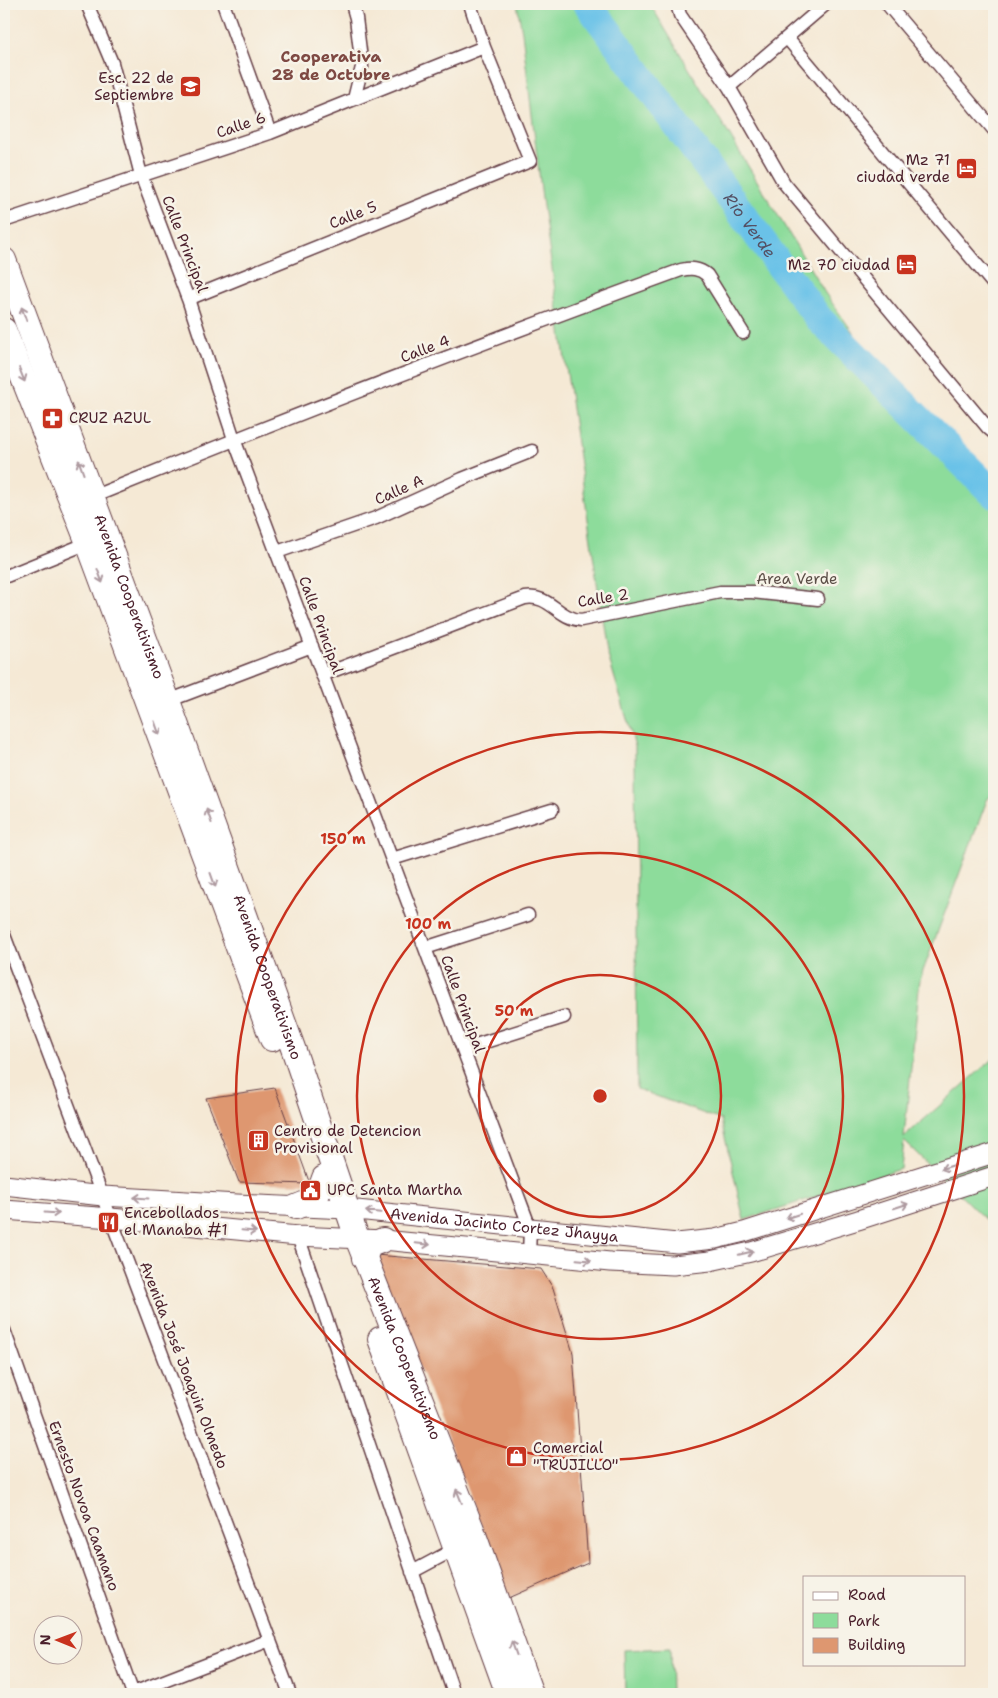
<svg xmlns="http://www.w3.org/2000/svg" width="998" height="1698" font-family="'Shantell Sans',sans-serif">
<rect width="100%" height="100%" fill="#f7f3e8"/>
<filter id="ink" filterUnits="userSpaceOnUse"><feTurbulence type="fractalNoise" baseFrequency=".02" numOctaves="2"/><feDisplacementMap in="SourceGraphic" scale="10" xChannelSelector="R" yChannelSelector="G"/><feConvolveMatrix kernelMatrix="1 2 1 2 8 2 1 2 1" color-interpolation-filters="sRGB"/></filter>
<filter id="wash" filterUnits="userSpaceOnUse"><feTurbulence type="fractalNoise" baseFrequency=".0096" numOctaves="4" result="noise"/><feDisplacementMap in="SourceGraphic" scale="20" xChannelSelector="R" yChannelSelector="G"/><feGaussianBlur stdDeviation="1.12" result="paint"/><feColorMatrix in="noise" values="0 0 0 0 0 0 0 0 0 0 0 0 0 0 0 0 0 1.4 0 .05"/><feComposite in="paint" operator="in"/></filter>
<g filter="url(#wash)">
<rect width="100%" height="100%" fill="#f5e9d5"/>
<!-- green -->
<path fill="#8ddc9b" stroke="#6c7e63" d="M 517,4 L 650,4 L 825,293 L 912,415 L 985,486 L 994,484 L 994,792 L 987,800 L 920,979 L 904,1137 L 994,1058 L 994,1228 L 904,1141 L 901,1169 L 744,1220 L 721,1120 L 637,1089 L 635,746 L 607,652 L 543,206 L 522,32 Z
M 670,1648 L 671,1694 L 625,1694 L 624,1650 Z"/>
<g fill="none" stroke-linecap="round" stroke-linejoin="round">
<!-- river -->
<path stroke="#6bc2e8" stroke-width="29" id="s1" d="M 588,4 L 819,319 L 994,494"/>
</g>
<g id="blocks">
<!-- building -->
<path fill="#de9770" d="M 275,1088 L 310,1184 L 239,1182 L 206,1098 Z
M 376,1255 L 541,1269 L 553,1288 L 573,1353 L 588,1563 L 509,1598 Z"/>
</g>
</g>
<g filter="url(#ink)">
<use href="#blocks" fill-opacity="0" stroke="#643d44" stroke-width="1"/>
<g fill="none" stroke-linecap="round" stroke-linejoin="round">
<defs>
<path id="street" d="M 87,4 L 112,63 L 141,175 L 188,299 L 234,439 L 530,1228 L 529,1255
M 352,4 L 356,18 L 362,67 L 354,99
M 677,4 L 680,15 L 729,87 L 784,183 L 988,428 L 994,433
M 887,4 L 994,130
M 224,6 L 270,133
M 787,38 L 994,285
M 729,87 L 826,4
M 4,221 L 270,133 L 484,47
M 188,299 L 530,161 L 484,47 L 470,4
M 92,497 C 287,418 483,342 681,270 C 691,268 699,268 707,275 L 743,333
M 277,552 L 376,518 L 462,479 L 532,451
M 4,577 L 88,543
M 322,675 L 525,598 C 550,594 557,618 581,620 L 720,592 L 752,592 L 818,599
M 168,701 L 312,646
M 392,859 L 552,810
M 4,935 L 290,1694
M 425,948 L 528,915
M 463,1049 L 564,1017
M 298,1236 L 452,1688
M 4,1330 L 133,1694
M 412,1572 L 455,1549
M 133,1693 L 270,1640"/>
<g id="secondary">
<path id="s2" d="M 4,1185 L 103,1196 L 237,1204 L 347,1209 L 677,1243 L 715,1239 L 744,1232 L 994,1153"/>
<path d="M 4,1210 L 111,1218 L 298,1236 L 383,1240 L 610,1262 L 673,1265 L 710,1261 L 751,1252 L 858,1220 L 994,1176"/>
</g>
<g id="highway">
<path id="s3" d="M 4,260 L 168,701 L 294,1051 L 357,1238 L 472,1529 L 531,1694"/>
<path d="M 4,330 L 88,543 L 272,1039"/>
<path d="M 296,1207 C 316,1199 317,1199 324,1178"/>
<path d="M 364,1258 L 370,1245 L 383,1240"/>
<path d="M 380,1339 L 508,1694"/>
</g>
</defs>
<!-- street casing -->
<use href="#street" stroke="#643d44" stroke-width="15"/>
<!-- secondary casing -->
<use href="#secondary" stroke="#643d44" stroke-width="21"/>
<!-- highway casing -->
<use href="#highway" stroke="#643d44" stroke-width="26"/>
<!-- street -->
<use href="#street" stroke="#fff" stroke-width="12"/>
<!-- secondary -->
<use href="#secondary" stroke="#fff" stroke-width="19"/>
<!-- highway -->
<use href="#highway" stroke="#fff" stroke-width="24"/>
</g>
<!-- one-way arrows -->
<defs><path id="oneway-shaft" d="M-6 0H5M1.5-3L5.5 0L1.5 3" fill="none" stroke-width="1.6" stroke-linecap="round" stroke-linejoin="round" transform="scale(1.25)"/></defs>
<g stroke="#ae9aa0">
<use href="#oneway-shaft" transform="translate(24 314) rotate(-110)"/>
<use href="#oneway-shaft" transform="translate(22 375) rotate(68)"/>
<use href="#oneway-shaft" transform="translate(81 467) rotate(-110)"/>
<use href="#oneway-shaft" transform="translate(100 576) rotate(70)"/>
<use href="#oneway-shaft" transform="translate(157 728) rotate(70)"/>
<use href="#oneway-shaft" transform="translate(209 816) rotate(-110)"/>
<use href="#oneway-shaft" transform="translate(213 880) rotate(70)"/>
<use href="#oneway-shaft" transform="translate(948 1167) rotate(163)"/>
<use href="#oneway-shaft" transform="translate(141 1198) rotate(-176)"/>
<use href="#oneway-shaft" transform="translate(901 1206) rotate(-18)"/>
<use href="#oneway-shaft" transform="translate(373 1212) rotate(-174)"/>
<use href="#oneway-shaft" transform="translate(52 1213) rotate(4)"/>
<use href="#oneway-shaft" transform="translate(793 1216) rotate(162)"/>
<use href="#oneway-shaft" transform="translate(249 1231) rotate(5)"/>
<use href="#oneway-shaft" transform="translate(423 1244) rotate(6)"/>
<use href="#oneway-shaft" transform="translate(746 1253) rotate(-13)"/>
<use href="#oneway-shaft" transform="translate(584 1260) rotate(5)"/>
<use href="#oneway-shaft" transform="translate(459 1496) rotate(-112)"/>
<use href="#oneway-shaft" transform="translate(514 1648) rotate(-110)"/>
</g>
</g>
<!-- distance rings -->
<g fill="none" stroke="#c8321e" stroke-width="2.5">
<circle cx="600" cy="1096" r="121"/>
<circle cx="600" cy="1096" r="243"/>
<circle cx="600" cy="1096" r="364"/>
</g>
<!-- icons -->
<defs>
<symbol id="school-square" viewBox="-11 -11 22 22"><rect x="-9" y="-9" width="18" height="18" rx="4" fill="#c8321e" stroke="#f7f3e8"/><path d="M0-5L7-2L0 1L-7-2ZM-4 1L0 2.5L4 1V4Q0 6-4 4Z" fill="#fff"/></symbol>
<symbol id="hotel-square" viewBox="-11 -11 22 22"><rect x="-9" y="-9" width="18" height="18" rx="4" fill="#c8321e" stroke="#f7f3e8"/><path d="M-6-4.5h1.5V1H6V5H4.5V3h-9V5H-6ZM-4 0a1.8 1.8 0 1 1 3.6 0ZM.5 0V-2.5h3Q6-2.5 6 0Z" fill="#fff"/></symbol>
<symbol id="pharmacy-square" viewBox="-11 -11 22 22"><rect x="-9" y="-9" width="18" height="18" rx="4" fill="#c8321e" stroke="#f7f3e8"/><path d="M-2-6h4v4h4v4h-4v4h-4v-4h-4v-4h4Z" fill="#fff"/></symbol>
<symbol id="building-square" viewBox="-11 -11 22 22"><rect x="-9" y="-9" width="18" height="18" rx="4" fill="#c8321e" stroke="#f7f3e8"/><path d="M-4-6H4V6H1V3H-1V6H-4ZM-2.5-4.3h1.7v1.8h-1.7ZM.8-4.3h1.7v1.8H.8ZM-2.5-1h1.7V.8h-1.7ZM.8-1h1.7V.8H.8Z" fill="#fff"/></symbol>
<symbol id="civic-square" viewBox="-11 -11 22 22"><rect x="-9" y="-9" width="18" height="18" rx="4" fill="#c8321e" stroke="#f7f3e8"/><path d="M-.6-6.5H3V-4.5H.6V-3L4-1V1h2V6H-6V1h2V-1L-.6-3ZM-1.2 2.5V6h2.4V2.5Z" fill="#fff"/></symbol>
<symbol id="restaurant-square" viewBox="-11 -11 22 22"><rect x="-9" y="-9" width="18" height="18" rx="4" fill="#c8321e" stroke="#f7f3e8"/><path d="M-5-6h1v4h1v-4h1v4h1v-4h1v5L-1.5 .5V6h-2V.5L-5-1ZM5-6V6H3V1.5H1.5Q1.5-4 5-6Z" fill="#fff"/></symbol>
<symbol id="shop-square" viewBox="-11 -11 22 22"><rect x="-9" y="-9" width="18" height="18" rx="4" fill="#c8321e" stroke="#f7f3e8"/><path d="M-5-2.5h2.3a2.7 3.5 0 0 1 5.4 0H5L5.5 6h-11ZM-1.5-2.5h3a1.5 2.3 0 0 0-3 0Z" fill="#fff"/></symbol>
</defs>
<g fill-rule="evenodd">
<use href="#school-square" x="178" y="74" width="25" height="25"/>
<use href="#hotel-square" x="954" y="156" width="25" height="25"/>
<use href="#hotel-square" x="894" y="252" width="25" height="25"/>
<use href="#pharmacy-square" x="40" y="406" width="25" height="25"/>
<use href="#building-square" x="246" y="1128" width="25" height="25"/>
<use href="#civic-square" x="298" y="1178" width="25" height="25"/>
<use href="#restaurant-square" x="96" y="1210" width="25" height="25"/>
<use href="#shop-square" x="504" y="1444" width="25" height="25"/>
</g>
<g text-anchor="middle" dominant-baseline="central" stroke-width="5" stroke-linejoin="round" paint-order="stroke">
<!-- poi labels -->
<g font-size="15" fill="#4a1f2b" stroke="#f7f3e8" text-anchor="start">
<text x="174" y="78" text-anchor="end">Esc. 22 de<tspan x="174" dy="17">Septiembre</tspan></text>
<text x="950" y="160" text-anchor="end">Mz 71<tspan x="950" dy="17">ciudad verde</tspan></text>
<text x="890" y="265" text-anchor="end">Mz 70 ciudad</text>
<text x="69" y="418">CRUZ AZUL</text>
<text x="274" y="1131">Centro de Detencion<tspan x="274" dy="17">Provisional</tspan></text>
<text x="327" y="1190">UPC Santa Martha</text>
<text x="124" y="1213">Encebollados<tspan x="124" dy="17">el Manaba #1</tspan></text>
<text x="533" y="1448">Comercial<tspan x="533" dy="17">"TRUJILLO"</tspan></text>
</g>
<!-- street labels -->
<g font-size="15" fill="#4a1f2b" stroke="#f7f3e8">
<text transform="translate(241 125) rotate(-19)">Calle 6</text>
<text transform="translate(353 215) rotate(-22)">Calle 5</text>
<text transform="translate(185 244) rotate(69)">Calle Principal</text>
<text transform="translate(425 349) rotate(-21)">Calle 4</text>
<text transform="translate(399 490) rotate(-24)">Calle A</text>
<text stroke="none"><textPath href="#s3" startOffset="359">Avenida Cooperativismo</textPath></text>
<text transform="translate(603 598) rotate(-9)">Calle 2</text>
<text transform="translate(321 625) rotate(70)">Calle Principal</text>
<text stroke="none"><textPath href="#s3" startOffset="764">Avenida Cooperativismo</textPath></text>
<text transform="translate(463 1004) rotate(70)">Calle Principal</text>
<text stroke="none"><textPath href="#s2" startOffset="502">Avenida Jacinto Cortez Jhayya</textPath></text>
<text stroke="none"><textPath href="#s3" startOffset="1169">Avenida Cooperativismo</textPath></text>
<text transform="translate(184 1365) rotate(69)">Avenida José Joaquin Olmedo</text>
<text transform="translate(84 1506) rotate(70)">Ernesto Novoa Caamano</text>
</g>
<!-- park labels -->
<g font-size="15" fill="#5b4e47" stroke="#f7f3e8">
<text x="797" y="579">Area Verde</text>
</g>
<!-- neighbourhood labels -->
<g font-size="16" font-weight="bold" fill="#7e4943" stroke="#f7f3e8">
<text x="331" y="56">Cooperativa<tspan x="331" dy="18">28 de Octubre</tspan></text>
</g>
<!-- water labels -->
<g font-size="16" font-style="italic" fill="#545064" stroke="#f7f3e8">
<text stroke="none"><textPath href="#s1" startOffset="274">Río Verde</textPath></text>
</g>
</g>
<circle cx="600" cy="1096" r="8" fill="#c8321e" stroke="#f7f3e8" stroke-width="2.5"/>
<g font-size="15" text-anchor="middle" font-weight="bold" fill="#c8321e" stroke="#f7f3e8" stroke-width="5" stroke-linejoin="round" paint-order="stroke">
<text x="343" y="844">150 m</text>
<text x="428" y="929">100 m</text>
<text x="514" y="1016">50 m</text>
</g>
<!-- margin -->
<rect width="998" height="1698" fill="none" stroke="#f7f3e8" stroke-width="20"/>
<!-- legend -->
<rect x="803" y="1576" width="162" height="90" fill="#f7f3e8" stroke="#b29e9c"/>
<rect x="813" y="1592" width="25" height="8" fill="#ffffff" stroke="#b29e9c"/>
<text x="848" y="1600" font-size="15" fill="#4a1f2b">Road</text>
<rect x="813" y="1613" width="25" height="15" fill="#8ddc9b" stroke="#b29e9c"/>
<text x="848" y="1626" font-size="15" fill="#4a1f2b">Park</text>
<rect x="813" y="1638" width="25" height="15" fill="#de9770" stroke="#b29e9c"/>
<text x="848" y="1650" font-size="15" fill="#4a1f2b">Building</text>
<!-- north arrow -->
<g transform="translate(58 1640) rotate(271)"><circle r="24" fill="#f7f3e8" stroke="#b29e9c"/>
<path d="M0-4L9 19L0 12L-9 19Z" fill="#c8321e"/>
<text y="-8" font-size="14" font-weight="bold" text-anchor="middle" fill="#4a1f2b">N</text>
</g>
</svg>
